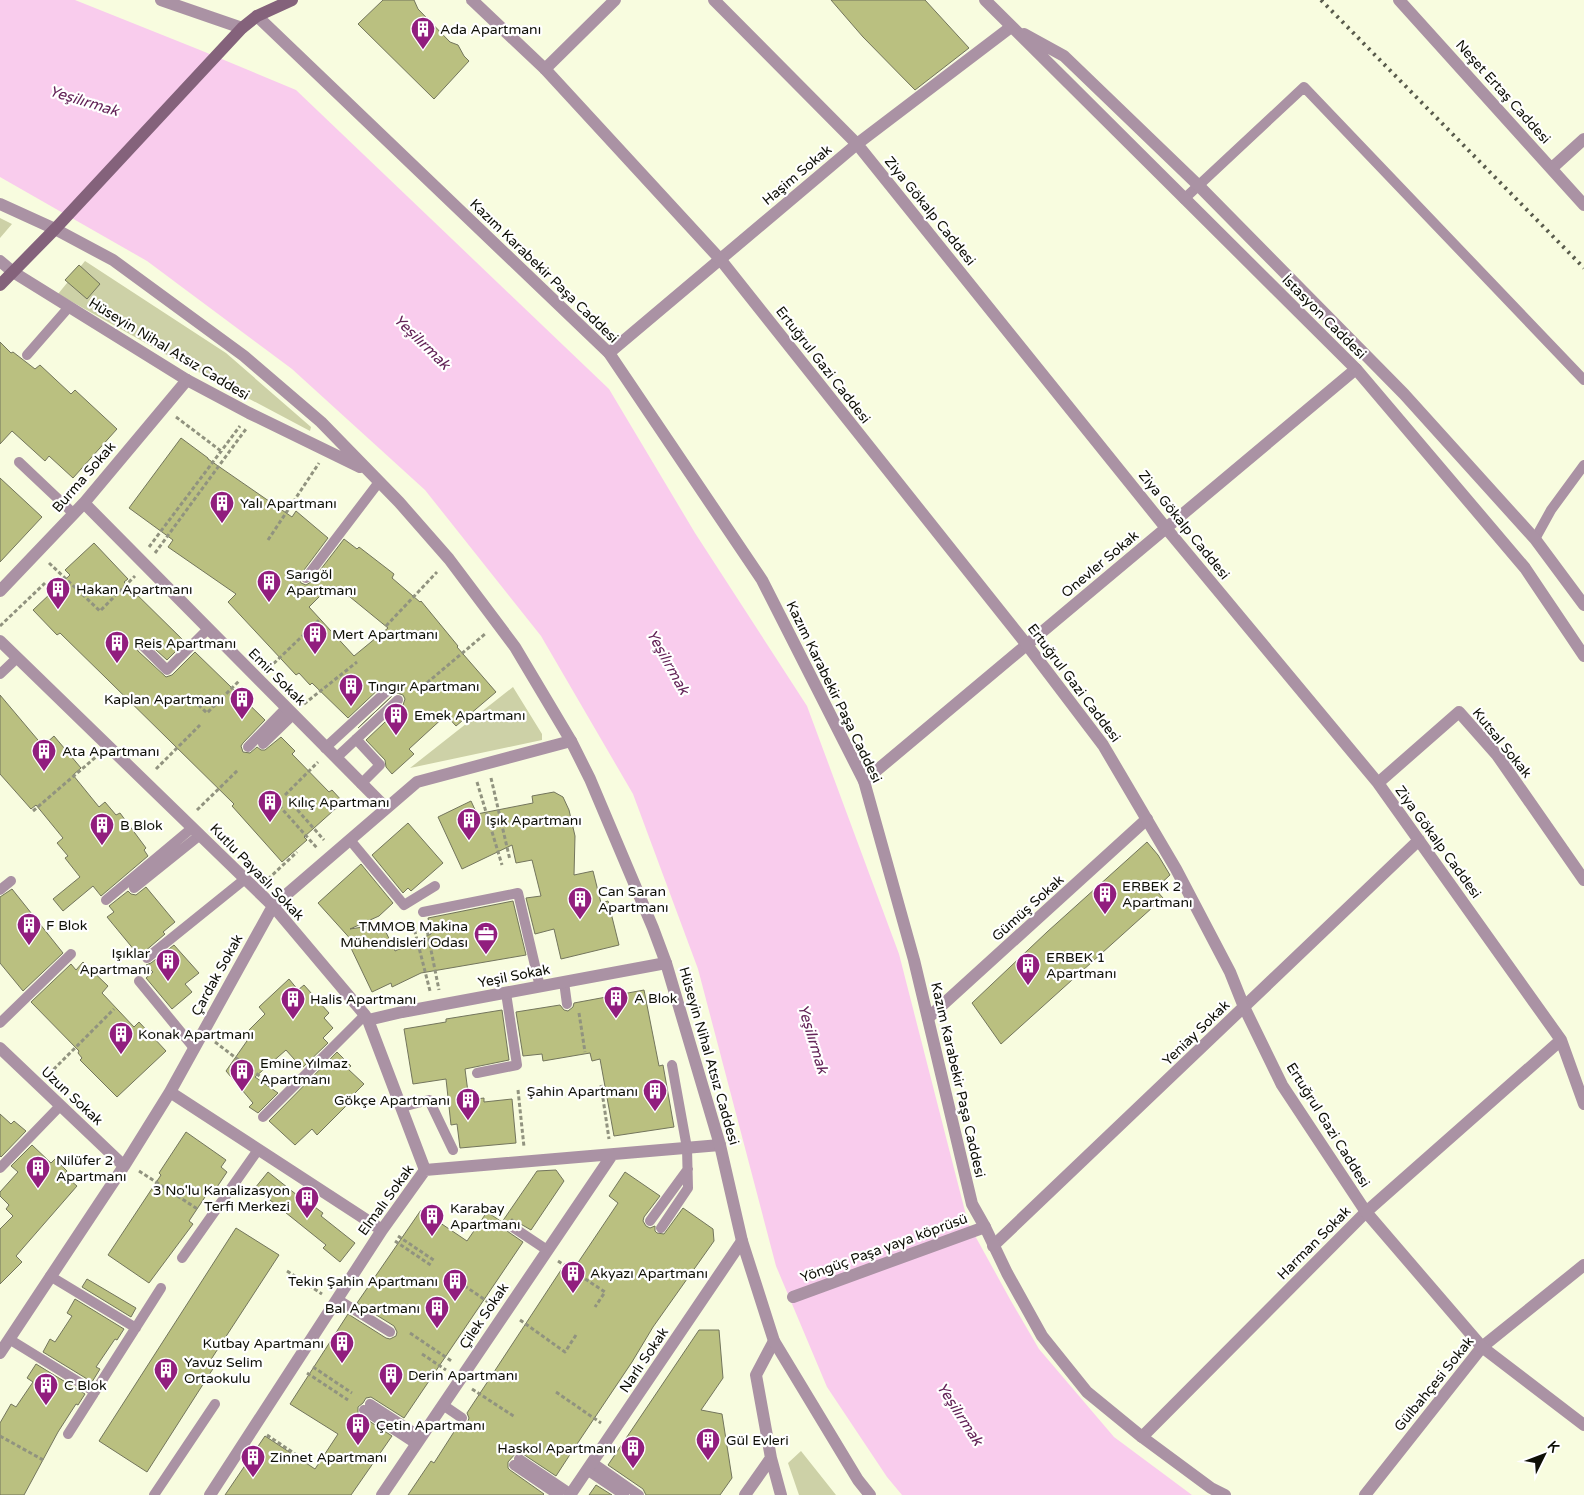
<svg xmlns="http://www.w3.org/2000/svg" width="1584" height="1495" font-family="'Varela Round',sans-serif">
<rect width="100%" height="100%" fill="#f8fcdf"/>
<!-- green -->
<path fill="#cdd1a7" d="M 0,218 L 12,224 L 0,238 Z
M 85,261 L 226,353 L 311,427 L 310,431 L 176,360 L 58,294 Z
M 513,687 L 542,734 L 542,740 L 410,768 Z
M 801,1451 L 836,1495 L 799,1495 L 788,1463 Z"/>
<!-- water -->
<path fill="#f9cced" d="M 0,0 L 75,0 L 200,50 L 296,90 L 609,389 L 695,533 L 807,706 L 899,954 L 968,1223 L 1011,1301 L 1039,1349 L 1114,1437 L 1192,1495 L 902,1495 L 887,1477 L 827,1387 L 776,1266 L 698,969 L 633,794 L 541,636 L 425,490 L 292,369 L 147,261 L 0,177 Z"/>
<!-- building -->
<path fill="#bac080" stroke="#73755c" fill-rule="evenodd" d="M 383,0 L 414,0 L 418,9 L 450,42 L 458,45 L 464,56 L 469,61 L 434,99 L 358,24 Z
M 831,0 L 925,0 L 969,48 L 915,90 L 863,37 Z
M 79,265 L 100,284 L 87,299 L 65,280 Z
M 0,342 L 11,353 L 13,352 L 35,369 L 40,365 L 71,394 L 75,390 L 117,429 L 73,478 L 49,456 L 45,461 L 12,431 L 0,444 Z
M 181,438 L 208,458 L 208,459 L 292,517 L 296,511 L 328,538 L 301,574 L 299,578 L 301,583 L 306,585 L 311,582 L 344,539 L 357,549 L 359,547 L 394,574 L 392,578 L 420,602 L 421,601 L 458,646 L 457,647 L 496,692 L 456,726 L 446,715 L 409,749 L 414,754 L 392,774 L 386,767 L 385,760 L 366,740 L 403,705 L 405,699 L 403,695 L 397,693 L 393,695 L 358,728 L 392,696 L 394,690 L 392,686 L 386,684 L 382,686 L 348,718 L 312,683 L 310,685 L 299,673 L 296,675 L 228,602 L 236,594 L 168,547 L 173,540 L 129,508 ZM 330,586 L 336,591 L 339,588 L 388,628 L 354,656 L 309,607 Z
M 0,478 L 42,517 L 0,562 Z
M 94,543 L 128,579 L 124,582 L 185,642 L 167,660 L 145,640 L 138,642 L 136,647 L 138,651 L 166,677 L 172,675 L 195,652 L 265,720 L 243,743 L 241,746 L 243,752 L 250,753 L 257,747 L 261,750 L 265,750 L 281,737 L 295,751 L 292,754 L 329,792 L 332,790 L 343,802 L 304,837 L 307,840 L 282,862 L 232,806 L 234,804 L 106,678 L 60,633 L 57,635 L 33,610 L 70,575 L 65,570 Z
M 0,695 L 43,746 L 54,736 L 81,768 L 73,775 L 99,807 L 105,802 L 116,815 L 120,813 L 146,848 L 144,850 L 148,856 L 101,896 L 93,886 L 63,911 L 53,899 L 80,877 L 65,858 L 68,856 L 57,843 L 63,838 L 36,805 L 31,809 L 0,774 Z
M 554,792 L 563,797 L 569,810 L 575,836 L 574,875 L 593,871 L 601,903 L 608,901 L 619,945 L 561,959 L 554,929 L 535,934 L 526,898 L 541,896 L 532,860 L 516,863 L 512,845 L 462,869 L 438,817 L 471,801 L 477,814 L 533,803 L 532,796 Z
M 408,823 L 443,863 L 411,891 L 408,888 L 403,893 L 372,855 Z
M 1147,842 L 1158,855 L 1170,875 L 1155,889 L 1163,898 L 1001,1044 L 972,1003 L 1047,932 Z
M 361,864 L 393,903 L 379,916 L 350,929 L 382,924 L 395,951 L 431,934 L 428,918 L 513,901 L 526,955 L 421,973 L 392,987 L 391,983 L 372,992 L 350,946 L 355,944 L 318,903 Z
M 146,887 L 175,922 L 163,932 L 165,934 L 143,953 L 140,957 L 107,917 L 114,912 L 109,906 L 128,891 L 131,894 L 136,895 Z
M 12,889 L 63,953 L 23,991 L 0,963 L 0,897 Z
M 174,945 L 199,973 L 185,984 L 192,992 L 172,1009 L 146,978 L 153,972 L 146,965 L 151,963 Z
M 83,962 L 108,986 L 102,993 L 134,1027 L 139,1022 L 166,1051 L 117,1097 L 80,1060 L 82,1058 L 78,1053 L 79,1051 L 31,1002 L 71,964 L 76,970 Z
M 289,979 L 298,990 L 304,985 L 329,1013 L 324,1018 L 333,1028 L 323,1038 L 328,1043 L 302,1068 L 286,1050 L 255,1077 L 278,1093 L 258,1113 L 249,1107 L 253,1103 L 226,1071 L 249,1038 L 245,1034 L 265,1014 L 259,1007 Z
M 644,990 L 659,1066 L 663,1065 L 674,1127 L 614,1136 L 600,1059 L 592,1061 L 590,1053 L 543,1061 L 542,1054 L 523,1056 L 516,1012 L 560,1005 L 564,1010 L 568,1011 L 573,1007 L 574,1003 Z
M 502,1010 L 509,1060 L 465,1069 L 469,1100 L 484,1098 L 484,1102 L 512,1099 L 516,1143 L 460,1148 L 457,1124 L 451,1125 L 446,1079 L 413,1084 L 404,1029 L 446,1022 L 446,1019 Z
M 337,1052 L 351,1066 L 348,1069 L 364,1084 L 355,1093 L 357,1095 L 317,1135 L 312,1129 L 295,1145 L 269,1121 Z
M 0,1114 L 11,1124 L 14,1121 L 26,1131 L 1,1157 L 0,1156 Z
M 186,1132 L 226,1160 L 221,1167 L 227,1172 L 213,1193 L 209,1191 L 189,1221 L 193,1224 L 149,1283 L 108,1255 L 161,1175 L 159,1173 Z
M 32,1145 L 51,1163 L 55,1159 L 67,1171 L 64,1175 L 77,1186 L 16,1256 L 22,1262 L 0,1284 L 0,1229 L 13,1216 L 6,1209 L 9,1205 L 0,1196 L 0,1192 L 18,1172 L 11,1166 Z
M 556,1170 L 564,1181 L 531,1230 L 512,1219 L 505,1223 L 505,1229 L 507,1231 L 523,1242 L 404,1418 L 371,1397 L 366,1398 L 363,1403 L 358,1407 L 358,1413 L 360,1415 L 392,1436 L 351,1495 L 225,1495 L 265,1436 L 315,1469 L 338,1434 L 290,1404 L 348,1314 L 386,1338 L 390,1339 L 396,1336 L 397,1332 L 394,1326 L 357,1303 L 421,1210 L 467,1241 L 487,1212 L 502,1222 L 537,1171 Z
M 268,1172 L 307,1203 L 308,1202 L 323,1213 L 321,1216 L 355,1243 L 340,1262 L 323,1248 L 326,1245 L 255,1188 Z
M 625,1172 L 660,1196 L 644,1217 L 643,1221 L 646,1226 L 650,1228 L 655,1226 L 655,1231 L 657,1233 L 664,1234 L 683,1208 L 713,1229 L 714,1241 L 653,1327 L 632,1362 L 571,1453 L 556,1476 L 520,1452 L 516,1453 L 508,1462 L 508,1468 L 510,1470 L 544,1494 L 543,1495 L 408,1495 L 431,1461 L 434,1463 L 459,1424 L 465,1424 L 468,1421 L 469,1418 L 467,1413 L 563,1267 L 571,1273 L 618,1203 L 609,1196 Z
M 236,1228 L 279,1255 L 210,1361 L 216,1364 L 147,1472 L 99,1441 Z
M 87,1279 L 136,1308 L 131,1317 L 82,1287 Z
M 75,1299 L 124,1329 L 117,1340 L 115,1339 L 96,1367 L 100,1369 L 92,1382 L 43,1352 L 50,1339 L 55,1342 L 72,1316 L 67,1313 Z
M 699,1330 L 719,1330 L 723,1378 L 701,1410 L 722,1414 L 732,1478 L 720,1495 L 646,1495 L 643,1489 L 608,1465 Z
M 36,1364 L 85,1394 L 78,1405 L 76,1404 L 58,1432 L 24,1495 L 0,1495 L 0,1423 L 11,1404 L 16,1407 L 33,1382 L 27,1378 Z
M 596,1485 L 612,1495 L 589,1495 Z"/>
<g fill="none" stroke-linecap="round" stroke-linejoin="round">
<!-- path -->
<path stroke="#91937f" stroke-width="3" stroke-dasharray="4 2.5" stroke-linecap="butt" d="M 176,417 L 221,451
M 268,540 L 319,463
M 149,547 L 240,426
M 155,553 L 246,429
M 49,563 L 100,611 L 135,576
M 0,626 L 45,583
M 386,626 L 437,572
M 269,668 L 319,620
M 422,687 L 485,634
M 189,696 L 207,713 L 239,681
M 304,704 L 357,662
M 156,769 L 200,725
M 491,778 L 510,860
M 477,782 L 502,865
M 266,791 L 317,848
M 285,795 L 318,762
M 293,805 L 324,840
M 197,810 L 238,770
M 33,811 L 97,756
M 268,879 L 297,852
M 413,924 L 430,991
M 426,925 L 439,990
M 579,1013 L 585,1052
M 215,1042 L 274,1087
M 49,1074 L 114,1009
M 601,1085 L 609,1139
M 518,1090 L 524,1147
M 139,1171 L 199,1210
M 398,1236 L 435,1261
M 395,1241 L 432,1266
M 558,1261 L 605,1292 L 595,1307
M 287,1271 L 322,1294
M 459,1282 L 491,1304
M 520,1320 L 565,1352 L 576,1335
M 410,1333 L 453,1362
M 422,1354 L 446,1370
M 313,1367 L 352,1393
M 307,1373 L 348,1400
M 472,1389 L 515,1417
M 556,1392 L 601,1423
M 267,1435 L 304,1460
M 0,1436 L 45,1461"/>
<!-- service -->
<path stroke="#aa92a4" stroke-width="10" d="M 1184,199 L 1304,87 L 1584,380
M 27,355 L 69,307
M 19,462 L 74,514
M 1535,539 L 1551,510 L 1584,465
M 306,578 L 379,482
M 143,646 L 167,670 L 208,629
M 0,674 L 17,658
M 356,739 L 380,765 L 361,784
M 263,744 L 293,715
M 248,747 L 286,708
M 325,748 L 387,691
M 336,758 L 398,700
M 350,840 L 404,905 L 435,886
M 134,888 L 200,835
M 0,890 L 11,881
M 106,900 L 192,828
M 423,912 L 518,893 L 540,987
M 147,958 L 245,879
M 139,981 L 194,1048
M 564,982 L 567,1004
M 0,1023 L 71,954
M 477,1073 L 517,1065 L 506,993
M 402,1107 L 429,1100 L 453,1150
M 263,1117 L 365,1015
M 0,1168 L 60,1106
M 650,1221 L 688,1169
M 511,1226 L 547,1250
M 661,1228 L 688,1188 L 687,1148 L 672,1065
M 182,1258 L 258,1150
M 50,1276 L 136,1328
M 337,1299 L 390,1332
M 9,1339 L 95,1392
M 370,1404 L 421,1437
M 443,1405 L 462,1418
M 364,1410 L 416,1444
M 68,1434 L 161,1288
M 519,1459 L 571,1494
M 592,1462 L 639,1495
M 514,1465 L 558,1495
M 587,1470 L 624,1495
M 154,1495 L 215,1404"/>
<!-- pedestrian -->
<path stroke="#aa92a4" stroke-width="12" d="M 793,1297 L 985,1227"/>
<!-- minor -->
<path stroke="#aa92a4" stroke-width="12" d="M 714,0 L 857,144 L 1166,528 L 1378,783 L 1561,1040 L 1584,1104
M 1399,0 L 1584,205
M 545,69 L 615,0
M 1552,168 L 1584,139
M 609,353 L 857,144 L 1011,27
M 84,503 L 386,808
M 0,591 L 84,503 L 187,380
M 0,641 L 273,906 L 365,1015 L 368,1020 L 425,1170
M 864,781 L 1356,369
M 1378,783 L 1459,712 L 1497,755 L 1584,880
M 928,1018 L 1147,819
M 368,1020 L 402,1012 L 666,963
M 0,1048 L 124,1166
M 170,1092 L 382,1230
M 993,1246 L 1419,840
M 0,1353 L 124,1166 L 170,1092 L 273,906 L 417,782 L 571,741
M 1142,1437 L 1366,1212 L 1561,1040
M 771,1458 L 781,1495
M 210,1495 L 382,1230 L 425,1170 L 720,1145
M 382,1495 L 612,1155
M 570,1495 L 742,1241
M 745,1495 L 771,1458 L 756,1375 L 774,1341
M 1365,1495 L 1482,1347 L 1584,1265"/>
<!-- tertiary -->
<path stroke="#aa92a4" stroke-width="12" d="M 161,0 L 242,28
M 472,0 L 545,69 L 720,259 L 1027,645 L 1103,745 L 1176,869 L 1230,972 L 1244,1007 L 1282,1085 L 1366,1212 L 1482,1347 L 1584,1425
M 985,0 L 1356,369 L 1525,568 L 1584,656
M 257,16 L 609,353 L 762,580 L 864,781 L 914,960 L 972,1204 L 985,1227 L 1007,1273 L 1042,1336 L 1087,1392 L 1142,1437 L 1211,1488 L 1225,1495
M 1024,34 L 1064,56 L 1198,185 L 1404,394 L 1535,539 L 1584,605
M 0,204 L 55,229 L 113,260 L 244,356 L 321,422 L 399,502 L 449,559 L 515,647 L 571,741 L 590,779 L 653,928 L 666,963 L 720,1145 L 742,1241 L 774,1341 L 858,1480 L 870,1495
M 0,261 L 13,272 L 187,380 L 249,413 L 360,467"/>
<!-- secondary -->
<path stroke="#84627b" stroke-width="12" d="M 0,285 L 55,229 L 242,28 L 257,16 L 292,0"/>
<!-- rail -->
<path stroke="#595b4c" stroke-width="4" stroke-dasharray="2.5 5" stroke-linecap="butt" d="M 1321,0 L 1584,268"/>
</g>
<!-- icons -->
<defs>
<symbol id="building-pin" viewBox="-11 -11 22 30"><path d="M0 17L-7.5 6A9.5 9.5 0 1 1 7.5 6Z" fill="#911e7e" stroke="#fff"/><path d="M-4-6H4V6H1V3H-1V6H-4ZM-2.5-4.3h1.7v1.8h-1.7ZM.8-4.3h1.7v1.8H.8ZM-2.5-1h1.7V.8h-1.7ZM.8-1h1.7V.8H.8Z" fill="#fff"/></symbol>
<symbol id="office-pin" viewBox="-11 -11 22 30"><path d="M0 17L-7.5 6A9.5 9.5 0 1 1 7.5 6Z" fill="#911e7e" stroke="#fff"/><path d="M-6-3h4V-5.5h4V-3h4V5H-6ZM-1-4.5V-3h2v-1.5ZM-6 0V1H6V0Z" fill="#fff"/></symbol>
</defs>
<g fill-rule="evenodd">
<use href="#building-pin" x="409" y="15" width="28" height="38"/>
<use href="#building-pin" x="208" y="489" width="28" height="38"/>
<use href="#building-pin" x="255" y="568" width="28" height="38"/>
<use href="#building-pin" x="44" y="575" width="28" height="38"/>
<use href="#building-pin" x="301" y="620" width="28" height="38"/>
<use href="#building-pin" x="103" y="629" width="28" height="38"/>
<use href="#building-pin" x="337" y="672" width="28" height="38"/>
<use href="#building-pin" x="228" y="685" width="28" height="38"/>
<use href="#building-pin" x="382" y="701" width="28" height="38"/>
<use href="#building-pin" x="30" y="737" width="28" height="38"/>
<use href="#building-pin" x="256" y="788" width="28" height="38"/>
<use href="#building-pin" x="455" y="806" width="28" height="38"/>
<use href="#building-pin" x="88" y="811" width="28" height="38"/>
<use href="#building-pin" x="1091" y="880" width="28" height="38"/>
<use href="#building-pin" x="566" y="885" width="28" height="38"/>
<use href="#building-pin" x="15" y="911" width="28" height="38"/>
<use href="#office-pin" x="472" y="920" width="28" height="38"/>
<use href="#building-pin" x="154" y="947" width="28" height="38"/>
<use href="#building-pin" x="1014" y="951" width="28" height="38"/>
<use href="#building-pin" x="602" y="984" width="28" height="38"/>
<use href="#building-pin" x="279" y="985" width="28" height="38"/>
<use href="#building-pin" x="107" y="1020" width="28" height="38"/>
<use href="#building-pin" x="228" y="1057" width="28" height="38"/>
<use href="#building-pin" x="641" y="1077" width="28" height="38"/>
<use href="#building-pin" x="454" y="1086" width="28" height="38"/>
<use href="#building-pin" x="24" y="1154" width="28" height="38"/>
<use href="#building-pin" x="293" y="1184" width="28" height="38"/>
<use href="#building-pin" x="418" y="1202" width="28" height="38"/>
<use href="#building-pin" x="559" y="1259" width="28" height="38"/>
<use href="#building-pin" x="441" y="1267" width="28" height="38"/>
<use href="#building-pin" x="423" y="1294" width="28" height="38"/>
<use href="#building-pin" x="328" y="1329" width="28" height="38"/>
<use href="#building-pin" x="152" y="1356" width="28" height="38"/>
<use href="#building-pin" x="377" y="1361" width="28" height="38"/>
<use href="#building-pin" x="32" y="1371" width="28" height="38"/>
<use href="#building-pin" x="344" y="1411" width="28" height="38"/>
<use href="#building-pin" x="694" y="1426" width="28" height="38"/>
<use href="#building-pin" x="619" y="1434" width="28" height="38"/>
<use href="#building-pin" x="239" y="1443" width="28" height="38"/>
</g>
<g text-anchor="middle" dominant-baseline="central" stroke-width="4.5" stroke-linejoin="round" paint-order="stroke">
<!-- poi labels -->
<g font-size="14" fill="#0e0f06" stroke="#fff" text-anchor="start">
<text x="440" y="29">Ada Apartmanı</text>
<text x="240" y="503">Yalı Apartmanı</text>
<text x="286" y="574">Sarıgöl<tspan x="286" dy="16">Apartmanı</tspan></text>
<text x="76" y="589">Hakan Apartmanı</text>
<text x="332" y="634">Mert Apartmanı</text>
<text x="134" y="643">Reis Apartmanı</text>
<text x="368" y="686">Tıngır Apartmanı</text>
<text x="224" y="699" text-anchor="end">Kaplan Apartmanı</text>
<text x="414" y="715">Emek Apartmanı</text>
<text x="62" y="751">Ata Apartmanı</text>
<text x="288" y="802">Kılıç Apartmanı</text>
<text x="486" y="820">Işık Apartmanı</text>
<text x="120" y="825">B Blok</text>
<text x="1122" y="886">ERBEK 2<tspan x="1122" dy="16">Apartmanı</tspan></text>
<text x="598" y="891">Can Saran<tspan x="598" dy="16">Apartmanı</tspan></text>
<text x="46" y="925">F Blok</text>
<text x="468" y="926" text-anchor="end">TMMOB Makina<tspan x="468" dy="16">Mühendisleri Odası</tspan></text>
<text x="150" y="953" text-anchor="end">Işıklar<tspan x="150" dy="16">Apartmanı</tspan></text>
<text x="1046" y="957">ERBEK 1<tspan x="1046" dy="16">Apartmanı</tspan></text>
<text x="634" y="998">A Blok</text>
<text x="310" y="999">Halis Apartmanı</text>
<text x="138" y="1034">Konak Apartmanı</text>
<text x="260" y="1063">Emine Yılmaz<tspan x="260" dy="16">Apartmanı</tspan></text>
<text x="638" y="1091" text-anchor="end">Şahin Apartmanı</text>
<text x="450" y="1100" text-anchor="end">Gökçe Apartmanı</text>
<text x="56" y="1160">Nilüfer 2<tspan x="56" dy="16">Apartmanı</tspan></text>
<text x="290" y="1190" text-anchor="end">3 No'lu Kanalizasyon<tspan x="290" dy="16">Terfi Merkezi</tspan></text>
<text x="450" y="1208">Karabay<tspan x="450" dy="16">Apartmanı</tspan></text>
<text x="590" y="1273">Akyazı Apartmanı</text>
<text x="438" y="1281" text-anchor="end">Tekin Şahin Apartmanı</text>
<text x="420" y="1308" text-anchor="end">Bal Apartmanı</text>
<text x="324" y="1343" text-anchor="end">Kutbay Apartmanı</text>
<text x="184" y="1362">Yavuz Selim<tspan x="184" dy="16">Ortaokulu</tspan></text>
<text x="408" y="1375">Derin Apartmanı</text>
<text x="64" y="1385">C Blok</text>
<text x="376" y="1425">Çetin Apartmanı</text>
<text x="726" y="1440">Gül Evleri</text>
<text x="616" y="1448" text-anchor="end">Haskol Apartmanı</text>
<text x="270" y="1457">Zinnet Apartmanı</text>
</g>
<!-- street labels -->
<g font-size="14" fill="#0e0f06" stroke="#fff">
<text transform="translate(1503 92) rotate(48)">Neşet Ertaş Caddesi</text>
<text transform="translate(797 175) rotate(-40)">Haşim Sokak</text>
<text transform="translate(930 211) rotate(51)">Ziya Gökalp Caddesi</text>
<text transform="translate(544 271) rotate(44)">Kazım Karabekir Paşa Caddesi</text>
<text transform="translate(1324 317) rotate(45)">İstasyon Caddesi</text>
<text transform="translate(169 349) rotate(31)">Hüseyin Nihal Atsız Caddesi</text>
<text transform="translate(823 365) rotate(52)">Ertuğrul Gazi Caddesi</text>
<text transform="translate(84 477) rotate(-49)">Burma Sokak</text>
<text transform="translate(1184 525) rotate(51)">Ziya Gökalp Caddesi</text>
<text transform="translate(1100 564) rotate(-40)">Onevler Sokak</text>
<text transform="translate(277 677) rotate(45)">Emir Sokak</text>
<text transform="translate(1074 683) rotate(53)">Ertuğrul Gazi Caddesi</text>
<text transform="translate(834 692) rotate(64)">Kazım Karabekir Paşa Caddesi</text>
<text transform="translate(1502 743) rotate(51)">Kutsal Sokak</text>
<text transform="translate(1438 842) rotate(54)">Ziya Gökalp Caddesi</text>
<text transform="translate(257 872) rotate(46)">Kutlu Payaslı Sokak</text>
<text transform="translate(1028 908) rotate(-42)">Gümüş Sokak</text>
<text transform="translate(217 975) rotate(-61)">Çardak Sokak</text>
<text transform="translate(514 976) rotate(-11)">Yeşil Sokak</text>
<text transform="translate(1196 1033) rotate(-44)">Yeniay Sokak</text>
<text transform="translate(709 1056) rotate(74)">Hüseyin Nihal Atsız Caddesi</text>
<text transform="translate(958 1080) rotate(77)">Kazım Karabekir Paşa Caddesi</text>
<text transform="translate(72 1096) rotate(43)">Uzun Sokak</text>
<text transform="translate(1328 1125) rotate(58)">Ertuğrul Gazi Caddesi</text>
<text transform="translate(386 1200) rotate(-54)">Elmalı Sokak</text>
<text transform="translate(1314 1243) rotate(-45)">Harman Sokak</text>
<text transform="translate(884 1248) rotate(-20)">Yöngüç Paşa yaya köprüsü</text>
<text transform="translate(484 1316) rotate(-56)">Çilek Sokak</text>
<text transform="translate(644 1360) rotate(-56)">Narlı Sokak</text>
<text transform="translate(1434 1384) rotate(-51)">Gülbahçesi Sokak</text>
</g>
<!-- water labels -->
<g font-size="15" font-style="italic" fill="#632357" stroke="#fff">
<text transform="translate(84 101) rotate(17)">Yeşilırmak</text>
<text transform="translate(422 342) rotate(44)">Yeşilırmak</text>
<text transform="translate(668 662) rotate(61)">Yeşilırmak</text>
<text transform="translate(813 1039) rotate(73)">Yeşilırmak</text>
<text transform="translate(960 1414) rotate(57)">Yeşilırmak</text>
</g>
</g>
<!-- north arrow -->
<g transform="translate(1544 1455) rotate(48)" stroke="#ffffff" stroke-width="4" paint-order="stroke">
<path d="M0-4L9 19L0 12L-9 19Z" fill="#0e0f06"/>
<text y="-8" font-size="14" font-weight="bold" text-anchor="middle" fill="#0e0f06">K</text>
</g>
</svg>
